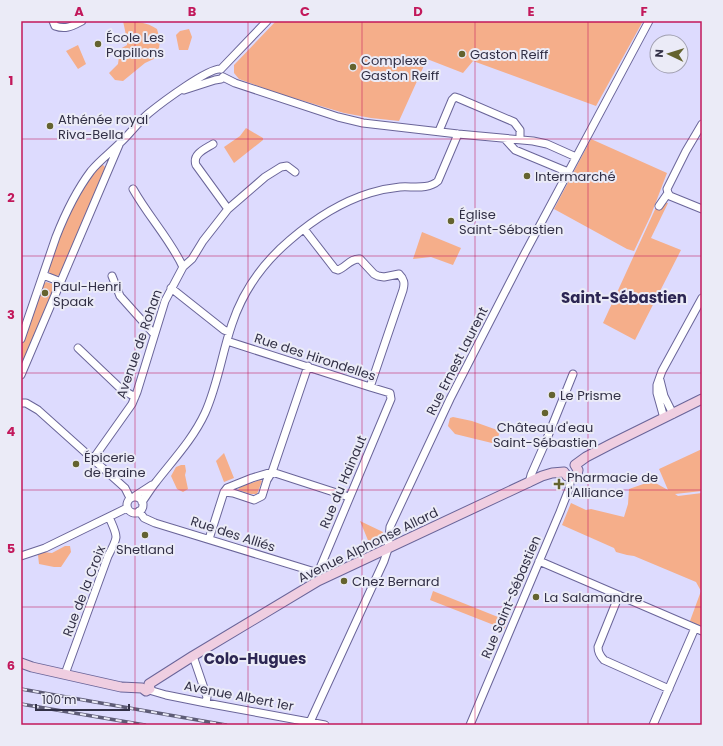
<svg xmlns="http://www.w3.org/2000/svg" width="723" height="746" font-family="Poppins,sans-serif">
<rect width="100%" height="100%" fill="#dddbfe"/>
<!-- green -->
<path fill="#f5ae8a" d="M 123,21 C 135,21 147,22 157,29 L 160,40 L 158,57 L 145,63 L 123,81 L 115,80 L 109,73 L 118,64 L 120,49 L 127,45 L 127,40 Z
M 276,21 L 643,21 L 596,106 L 473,61 L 463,73 L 427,59 L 399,121 L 371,118 L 344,113 L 277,93 L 239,79 L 234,73 L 234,65 Z
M 189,29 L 192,37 L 188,50 L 179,50 L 176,35 L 180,31 Z
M 78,45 L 86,64 L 78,69 L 66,51 Z
M 246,128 L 263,138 L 263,140 L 234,163 L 224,147 L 240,136 Z
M 591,139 L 667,173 L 651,215 L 634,251 L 627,249 L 554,209 Z
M 99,165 L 103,165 L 106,168 L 61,274 L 55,277 L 50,274 L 48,269 L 65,221 L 88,181 Z
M 658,203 L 668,203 L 651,238 L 681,250 L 635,340 L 603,323 Z
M 422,232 L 461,248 L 453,265 L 431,257 L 413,259 Z
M 46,282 L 53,284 L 55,288 L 21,370 L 21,346 L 43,285 Z
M 453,417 L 472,421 L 500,431 L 496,444 L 455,434 L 448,426 L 450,418 Z
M 702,449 L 702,491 L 675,494 L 678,496 L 702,493 L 702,627 L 690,621 L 701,591 L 696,582 L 634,556 L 627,555 L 616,552 L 614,548 L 562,525 L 571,503 L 586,510 L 591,509 L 624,517 L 628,504 L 629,489 L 652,481 L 668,490 L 659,469 Z
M 224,453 L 234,478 L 224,482 L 216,461 Z
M 181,465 L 185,465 L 186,471 L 185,475 L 188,489 L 183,492 L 177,489 L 171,476 L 176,467 Z
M 260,480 L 262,481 L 257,494 L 251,494 L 238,490 L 240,487 Z
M 360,521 L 383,532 L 376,547 L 372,550 Z
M 65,546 L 70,546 L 71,552 L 61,567 L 54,567 L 39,564 L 38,555 L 43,552 L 52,553 Z
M 433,591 L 508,621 L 504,629 L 430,600 Z"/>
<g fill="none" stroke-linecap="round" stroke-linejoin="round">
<defs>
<path id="street" d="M 53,21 L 55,26 C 66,30 72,26 82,21
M 221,69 L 267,21
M 223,77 L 235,83 L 338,117 L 363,123 L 458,134 L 533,141 L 547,144 L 576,157
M 184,90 L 215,80 L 221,79 L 223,77
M 702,124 L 686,151 L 667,189 L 668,193 L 670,196 L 702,209
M 439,131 L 452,100 L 455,97 L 458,98 L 514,122 L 520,130 L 520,139
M 505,139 L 515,150 L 568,172
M 213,144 C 205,149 192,154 196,165 L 228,209
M 133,189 C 148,216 170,239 183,267
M 659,206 L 668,193
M 304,229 L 335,269 L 338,270 C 346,267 351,258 360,259 L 374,274 L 378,276 L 384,277 L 399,274 C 404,279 405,283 403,290 L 370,387
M 43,275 L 61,282
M 112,276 L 120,296 L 154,334
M 171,288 L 224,330 L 229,332
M 21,339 L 56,237 C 65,214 76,191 91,171 C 100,160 110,153 120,143 C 130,134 138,122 149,113 C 160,104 209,67 221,69
M 227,341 L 370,387 L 390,393 L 391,399 L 320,568 L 315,572
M 78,348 L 121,389 L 135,397
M 21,375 L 119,145
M 660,380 L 664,396 L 673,414
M 21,403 L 26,403 L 38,410 L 125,488 L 130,498
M 664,418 L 657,393 L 657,385 L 662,371 L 702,298
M 93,459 L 132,404 L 137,392 L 165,301 L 183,267 L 192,259 L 203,241 L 228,209 L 265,177 L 281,167 L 287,166 L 295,172
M 529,483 L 531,475 L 546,441 L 573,374
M 224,492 L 233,493 L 254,500 L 262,496 L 267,480 L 272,472 L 308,366
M 135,496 L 152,485
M127 505a8 8 0 1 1 16 0a8 8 0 1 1-16 0Z
M 142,502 C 147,495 151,488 156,482 C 173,460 193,439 205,413 C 218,384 222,353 232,324 C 243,291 264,262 290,240 C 313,220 341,202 370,193 C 380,190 390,188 400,187 C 412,186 428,190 438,181 L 458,134
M 139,511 L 144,518 L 155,523 L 315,572
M 209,539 L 224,492 L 227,488 L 252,478 L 272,472 L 349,497
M 21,556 L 45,548 L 127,508
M 539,561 L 702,631
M 619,595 L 598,647 C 598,653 600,656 604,660 L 669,689
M 193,656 L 207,697 L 206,703
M 65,674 L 108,556 C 119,535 118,538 109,517
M 149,690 L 166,695 L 206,703 L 325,725
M 310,722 L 384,561 L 388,549 L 390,527 L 450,399 L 525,253 L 649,21
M 470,725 L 560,512 L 569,489 L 571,478
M 653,725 L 695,628"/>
<path id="secondary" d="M 575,465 L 586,457 L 611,444 L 702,399
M 564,472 L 567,476 L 573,477 L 577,475 L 578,470 L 575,465
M 21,663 L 32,667 L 121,687 L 142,688 L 146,691 L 150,689 L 149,684
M 149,684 L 193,656 L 318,581 L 542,476 L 552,473 L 564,472"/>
</defs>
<!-- street casing -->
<use href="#street" stroke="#6a6599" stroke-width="9"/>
<!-- secondary casing -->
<use href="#secondary" stroke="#6a6599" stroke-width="11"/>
<!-- street -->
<use href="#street" stroke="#fff" stroke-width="7"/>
<!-- secondary -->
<use href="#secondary" stroke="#efcee1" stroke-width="9"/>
<defs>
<path id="rail" d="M 21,689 L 226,725
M 21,704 L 145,725"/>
</defs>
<!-- rail casing -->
<use href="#rail" stroke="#5e5c76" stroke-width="3.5"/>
<!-- rail -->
<use href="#rail" stroke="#ebebf7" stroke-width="2" stroke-dasharray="6" stroke-linecap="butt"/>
</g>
<!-- grid -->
<path fill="none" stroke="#c2185b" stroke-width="1" stroke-opacity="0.55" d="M 135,21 L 135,725M 248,21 L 248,725M 362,21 L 362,725M 475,21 L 475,725M 588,21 L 588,725M 21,139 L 702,139M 21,256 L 702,256M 21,373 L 702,373M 21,490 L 702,490M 21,607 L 702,607"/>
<!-- markers -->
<g fill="#64632f" stroke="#ebebf7" stroke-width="1.5">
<circle cx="98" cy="44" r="4"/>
<circle cx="462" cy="54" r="4"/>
<circle cx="353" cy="67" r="4"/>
<circle cx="50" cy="126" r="4"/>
<circle cx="527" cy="176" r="4"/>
<circle cx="451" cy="221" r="4"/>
<circle cx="45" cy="293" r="4"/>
<circle cx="552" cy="395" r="4"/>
<circle cx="545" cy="413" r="4"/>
<circle cx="76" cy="464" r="4"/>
<path d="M557 478h4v4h4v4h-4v4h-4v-4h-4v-4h4z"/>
<circle cx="145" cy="535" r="4"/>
<circle cx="344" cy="581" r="4"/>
<circle cx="536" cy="597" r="4"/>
</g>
<g text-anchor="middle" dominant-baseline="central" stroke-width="4" stroke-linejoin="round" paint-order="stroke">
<!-- poi labels -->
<g font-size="13" fill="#323046" stroke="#ebebf7" text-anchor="start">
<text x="106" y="37">École Les<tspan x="106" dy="15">Papillons</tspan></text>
<text x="470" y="54">Gaston Reiff</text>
<text x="361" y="60">Complexe<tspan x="361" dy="15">Gaston Reiff</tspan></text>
<text x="58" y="119">Athénée royal<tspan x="58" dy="15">Riva-Bella</tspan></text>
<text x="535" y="176">Intermarché</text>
<text x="459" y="214">Église<tspan x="459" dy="15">Saint-Sébastien</tspan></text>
<text x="53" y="286">Paul-Henri<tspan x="53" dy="15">Spaak</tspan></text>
<text x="560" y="395">Le Prisme</text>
<text x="545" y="427" text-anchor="middle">Château d'eau<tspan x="545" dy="15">Saint-Sébastien</tspan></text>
<text x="84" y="457">Épicerie<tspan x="84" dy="15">de Braine</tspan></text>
<text x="567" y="477">Pharmacie de<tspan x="567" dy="15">l'Alliance</tspan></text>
<text x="145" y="549" text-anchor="middle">Shetland</text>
<text x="352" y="581">Chez Bernard</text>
<text x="544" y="597">La Salamandre</text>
</g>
<!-- street labels -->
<g font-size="13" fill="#323046" stroke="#ebebf7">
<text transform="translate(139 344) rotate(-71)">Avenue de Rohan</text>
<text transform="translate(315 357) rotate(18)">Rue des Hirondelles</text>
<text transform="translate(457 361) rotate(-63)">Rue Ernest Laurent</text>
<text transform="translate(343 482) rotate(-67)">Rue du Hainaut</text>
<text transform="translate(233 534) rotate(18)">Rue des Alliés</text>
<text transform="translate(368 545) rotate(-26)">Avenue Alphonse Allard</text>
<text transform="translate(84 591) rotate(-69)">Rue de la Croix</text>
<text transform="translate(511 597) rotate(-67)">Rue Saint-Sébastien</text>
<text transform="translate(239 696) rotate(11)">Avenue Albert 1er</text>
</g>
<!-- quarter labels -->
<g font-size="15" font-weight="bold" fill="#2c2653" stroke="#ebebf7">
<text x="624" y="297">Saint-Sébastien</text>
<text x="255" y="658">Colo-Hugues</text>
</g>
</g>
<!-- border -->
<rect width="723" height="746" fill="none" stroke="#ebebf7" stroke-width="44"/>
<!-- north arrow -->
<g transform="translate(669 54) rotate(274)"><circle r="19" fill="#ebebf7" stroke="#a1a0b0"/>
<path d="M0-3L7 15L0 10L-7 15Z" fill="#64632f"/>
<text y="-6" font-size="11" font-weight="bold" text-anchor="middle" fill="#323046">N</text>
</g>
<!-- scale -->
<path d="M36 704v6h93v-6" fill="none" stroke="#323046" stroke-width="2"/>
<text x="42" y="704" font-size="12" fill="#323046" stroke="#ebebf7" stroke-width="3" paint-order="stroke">100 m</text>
<rect x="22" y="22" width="679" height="702" fill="none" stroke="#c2185b" stroke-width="1.5"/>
<g font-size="13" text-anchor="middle" font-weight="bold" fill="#c2185b">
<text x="79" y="16">A</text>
<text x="192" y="16">B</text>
<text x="305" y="16">C</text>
<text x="418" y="16">D</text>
<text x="531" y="16">E</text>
<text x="644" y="16">F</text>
<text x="11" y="85">1</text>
<text x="11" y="202">2</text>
<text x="11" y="319">3</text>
<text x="11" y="436">4</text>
<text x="11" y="553">5</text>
<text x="11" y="670">6</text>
</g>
</svg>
